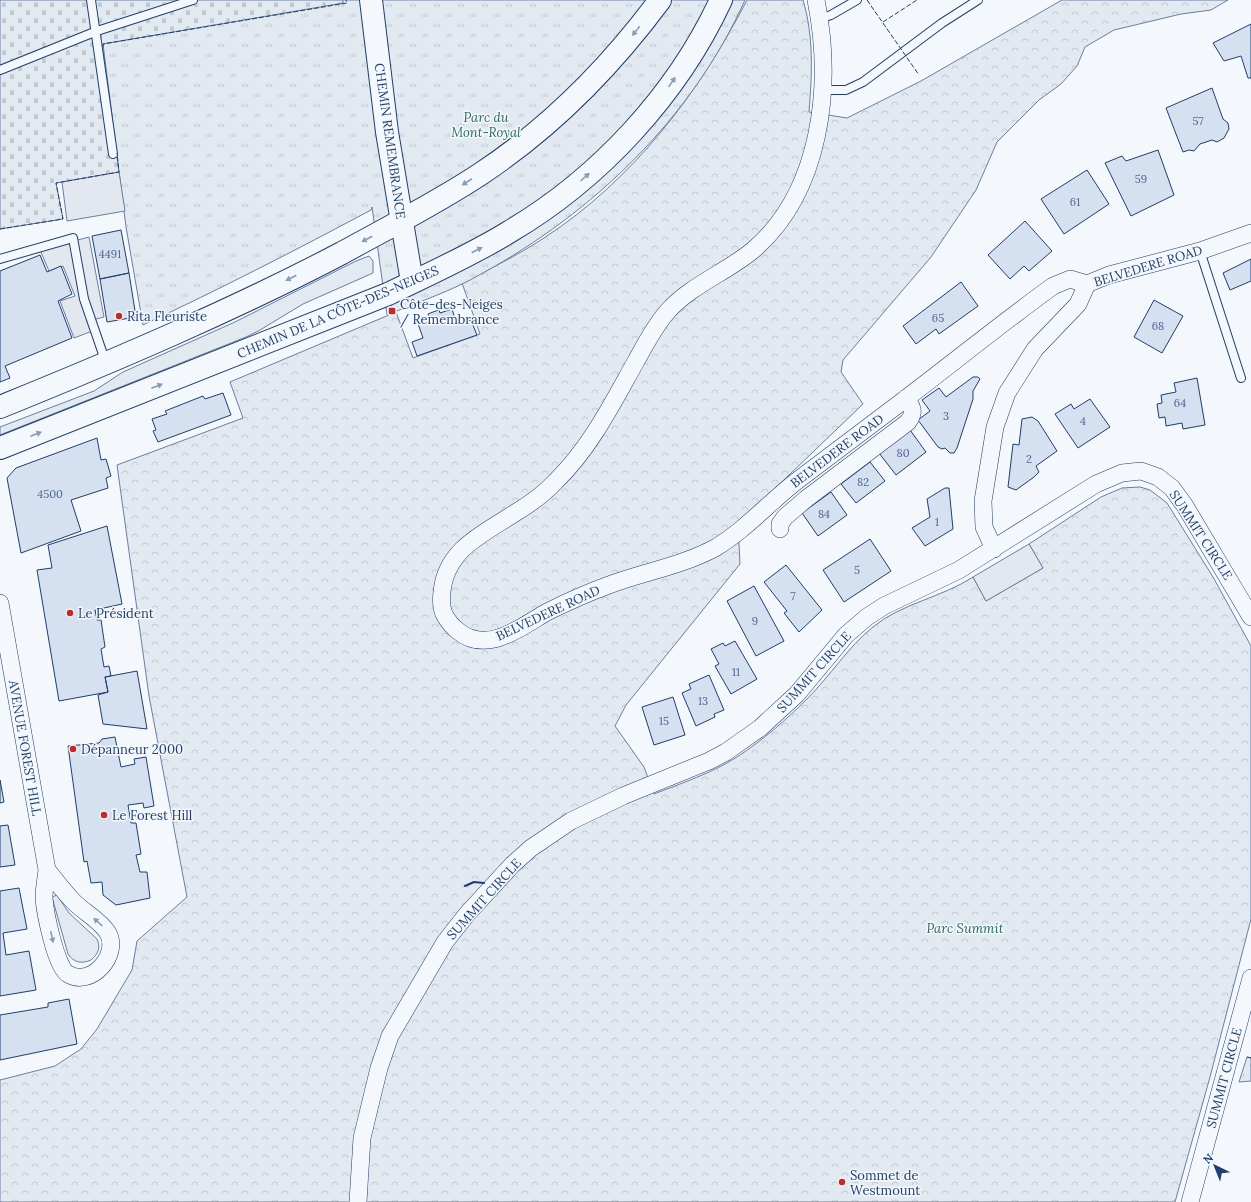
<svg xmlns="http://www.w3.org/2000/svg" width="1251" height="1202" font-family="Lora,serif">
<defs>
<pattern id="forest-crowns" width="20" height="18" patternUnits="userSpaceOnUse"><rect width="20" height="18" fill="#e3e9f0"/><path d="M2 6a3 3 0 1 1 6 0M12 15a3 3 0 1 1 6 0" fill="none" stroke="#c2c9d1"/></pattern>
<pattern id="cemetery-stones" width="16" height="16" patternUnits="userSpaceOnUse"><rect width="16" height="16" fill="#e3e9f0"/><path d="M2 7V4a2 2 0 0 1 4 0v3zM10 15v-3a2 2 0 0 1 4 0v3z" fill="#c2c9d1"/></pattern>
<pattern id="park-tufts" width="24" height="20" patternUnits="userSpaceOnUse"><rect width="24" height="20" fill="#e3e9f0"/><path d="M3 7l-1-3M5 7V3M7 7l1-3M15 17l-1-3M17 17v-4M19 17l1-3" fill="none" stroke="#c2c9d1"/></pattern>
</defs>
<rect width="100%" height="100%" fill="#f4f7fb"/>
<!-- green -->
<path fill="#e3e9f0" stroke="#687fa3" d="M 369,256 L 373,261 L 373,273 L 303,304 L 260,330 L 246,337 L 0,435 L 0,427 L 94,391 L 123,372 L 235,322 L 356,261 Z
M 57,895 L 69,913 L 97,939 C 101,948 98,954 91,960 C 82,964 74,963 68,954 L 52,897 Z"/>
<!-- forest -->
<path fill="url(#forest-crowns)" stroke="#687fa3" d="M 747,0 L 803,0 C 814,37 812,74 809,112 L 847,118 L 921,81 L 1062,0 L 1228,0 L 1211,10 L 1181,14 L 1114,30 L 1085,47 L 1077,66 L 1061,84 L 1039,100 L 997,142 L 976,190 L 931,257 L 843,360 L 841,372 L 863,404 L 738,524 L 740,564 L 626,705 L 615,726 L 644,767 L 654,794 C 682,783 712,773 737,757 C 763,740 786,720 807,699 C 830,676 848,647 873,627 C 900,604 943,597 973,577 L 986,601 L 1043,568 L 1029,544 L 1101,497 L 1122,488 L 1140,487 L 1150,490 L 1167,503 L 1213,577 L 1251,646 L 1251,919 L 1210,1077 L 1175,1202 L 0,1202 L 0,1080 L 55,1066 L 81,1049 L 97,1029 L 132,970 L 137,941 L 187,897 L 149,696 L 117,465 L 243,418 L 230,382 L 396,312 L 413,358 L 480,334 L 462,283 C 490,269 518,255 544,238 C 633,180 699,93 747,0 Z"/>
<!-- cemetery -->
<path fill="url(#cemetery-stones)" stroke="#687fa3" d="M 0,0 L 346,0 L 347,3 L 103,44 L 119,172 L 56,183 L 63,219 L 0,229 Z"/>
<!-- park -->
<path fill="url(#park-tufts)" stroke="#687fa3" d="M 343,0 L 745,0 C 692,118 593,213 481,274 C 452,291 418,302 387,315 L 372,207 L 371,210 C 296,250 220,289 143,325 L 126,227 L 103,44 L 343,3 Z
M 1247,1057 L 1251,1058 L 1251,1081 L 1239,1082 Z"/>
<!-- parking -->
<path fill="#e3e8f0" stroke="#687fa3" d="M 119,172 L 125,211 L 67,221 L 62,182 Z
M 89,237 L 104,317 L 92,320 L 95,330 L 74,338 L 60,301 L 75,296 L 63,266 L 49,271 L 40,250 Z
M 1029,544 L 1043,568 L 986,601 L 973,577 Z"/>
<!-- building -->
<path fill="#d5e0f0" stroke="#1d3f73" d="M 1251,24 L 1251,78 L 1248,78 L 1241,56 L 1224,61 L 1213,43 Z
M 1212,88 L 1223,119 L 1228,123 L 1229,129 L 1224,138 L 1217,142 L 1212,140 L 1200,144 L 1194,151 L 1189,150 L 1183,152 L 1166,108 Z
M 1158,150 L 1174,195 L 1131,216 L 1105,163 L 1122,156 L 1126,161 Z
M 1087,170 L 1109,204 L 1064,234 L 1041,199 Z
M 1025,221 L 1052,251 L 1029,271 L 1024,266 L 1010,279 L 988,255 Z
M 121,230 L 129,273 L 100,279 L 92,236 Z
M 40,255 L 47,272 L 61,266 L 72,294 L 58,301 L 72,338 L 5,366 L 10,378 L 0,382 L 0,271 Z
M 1251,259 L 1251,281 L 1230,290 L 1223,273 Z
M 129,273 L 136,317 L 107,322 L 100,279 Z
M 961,282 L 978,306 L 939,334 L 936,329 L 916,344 L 903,326 Z
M 1154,300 L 1183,316 L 1162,353 L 1134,337 Z
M 452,309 L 457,325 L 471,320 L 477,335 L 417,356 L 412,342 L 423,338 L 417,321 L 429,317 L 428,314 L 433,312 L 439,310 L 440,313 Z
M 973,377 L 978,377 L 980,379 L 973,391 L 973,399 L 957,448 L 954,453 L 950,453 L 945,448 L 942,449 L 938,447 L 918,420 L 930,411 L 922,400 L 939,388 L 946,397 Z
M 1197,378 L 1205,425 L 1183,429 L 1182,423 L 1166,426 L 1165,417 L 1159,418 L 1157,404 L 1162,403 L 1161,395 L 1176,392 L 1174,383 Z
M 223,393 L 231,415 L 158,442 L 153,431 L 156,430 L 152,419 L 167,414 L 165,411 L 203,396 L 205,399 Z
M 1090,399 L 1110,427 L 1078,448 L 1055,414 L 1071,404 L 1074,409 Z
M 1032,417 L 1038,421 L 1057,451 L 1036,466 L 1039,472 L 1034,477 L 1016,490 L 1008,487 L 1013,444 L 1019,445 L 1022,419 Z
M 910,430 L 926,452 L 896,475 L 879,453 Z
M 97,438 L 101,460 L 106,459 L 111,476 L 106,478 L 108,488 L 71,500 L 81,531 L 21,553 L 7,478 L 16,468 Z
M 870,462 L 885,481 L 856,503 L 841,484 Z
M 945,488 L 949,488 L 953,529 L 925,546 L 912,528 L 930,517 L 927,499 Z
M 831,492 L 847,515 L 818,536 L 802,513 Z
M 107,526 L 122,604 L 95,610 L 97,620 L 101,620 L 105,647 L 101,649 L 104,667 L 109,666 L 111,676 L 105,677 L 108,692 L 59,701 L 37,570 L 52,568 L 48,545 Z
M 870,539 L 891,571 L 844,602 L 823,570 Z
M 786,565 L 822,610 L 799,632 L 784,613 L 787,611 L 764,582 Z
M 754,586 L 784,641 L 756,656 L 727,601 Z
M 735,641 L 757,679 L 731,694 L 715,666 L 719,664 L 711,649 L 723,643 L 725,646 Z
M 137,671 L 147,729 L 103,724 L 98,695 L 108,692 L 105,677 Z
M 709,675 L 724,710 L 714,714 L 715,717 L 696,726 L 682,693 L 691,689 L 689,684 Z
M 673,697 L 685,735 L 654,745 L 642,707 Z
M 115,737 L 121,767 L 135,764 L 134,759 L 146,757 L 154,806 L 144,808 L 143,803 L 128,805 L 131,823 L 136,823 L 141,854 L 136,855 L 140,872 L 147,872 L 150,898 L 116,905 L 103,895 L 102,882 L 91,883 L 87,861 L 84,862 L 68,746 L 99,743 L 102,739 Z
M 0,780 L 4,802 L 0,803 Z
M 8,825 L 15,865 L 0,867 L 0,826 Z
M 19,888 L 27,929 L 3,933 L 6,955 L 29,951 L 36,990 L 0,996 L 0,891 Z
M 69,999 L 77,1044 L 0,1060 L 0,1015 L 48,1007 L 48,1003 Z"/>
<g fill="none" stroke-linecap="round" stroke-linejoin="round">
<defs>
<path id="lane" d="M 91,0 L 113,154
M 819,19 L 831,15 L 857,0
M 0,70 L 97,31 L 193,0
M 822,90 L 846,90 L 863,82 L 942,23 L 978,0
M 1200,251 L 1241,378
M 0,259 L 73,238 L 84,299 L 106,363"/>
<path id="street" d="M 816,0 C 833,85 822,192 752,251 C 725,273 691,285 667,312 C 654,327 645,345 635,363 C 612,404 590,448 556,481 C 544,494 530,504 515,513 C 483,534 446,549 442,592 C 441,600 441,607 444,614 C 447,620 453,627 458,631 C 487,655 521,627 547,612 C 567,602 587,593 609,585 C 644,572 681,566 715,548 C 747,529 772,499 802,477 C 836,451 870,426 904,400 C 954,362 1002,323 1053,286 L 1070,279 L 1087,284 L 1109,275 L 1200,251 L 1251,233
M 780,529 L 780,524 L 785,517 L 806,499 L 908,422 C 915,412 913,408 906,398
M 994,549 L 984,527 L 983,501 L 995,427 L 1007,393 L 1035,349 L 1078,304 L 1087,284
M 0,603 L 47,870 C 46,879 44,889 44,898 C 45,912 56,968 68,974 C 91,988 120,955 108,933 C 100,920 85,913 74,902 C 65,893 56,881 47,870
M 358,1202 L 362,1138 L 379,1068 L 390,1036 L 445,942 L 467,914 L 512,865 L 531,848 L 571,821 L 623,796 L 709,761 L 726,752 L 760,728 L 797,694 L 846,635 L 867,617 L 884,606 L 959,570 L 1096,484 L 1122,473 L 1141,471 L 1158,477 L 1172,488 L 1185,506 L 1251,617
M 1190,1202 L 1251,978"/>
<path id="secondary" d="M 371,0 L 387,132 L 412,282
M 0,407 C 116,360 231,311 342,253 C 389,227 437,203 482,173 C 551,127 611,66 660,0
M 0,448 L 388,294 C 429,274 470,256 509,232 C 599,179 677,95 721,0"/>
</defs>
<!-- lane casing -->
<use href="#lane" stroke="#1d3f73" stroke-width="10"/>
<!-- street casing -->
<use href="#street" stroke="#1d3f73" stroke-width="18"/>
<!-- secondary casing -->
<use href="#secondary" stroke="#1d3f73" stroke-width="24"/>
<!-- lane -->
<use href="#lane" stroke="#f4f7fb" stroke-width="8"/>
<!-- street -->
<use href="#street" stroke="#f4f7fb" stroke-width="17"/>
<!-- secondary -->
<use href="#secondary" stroke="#f4f7fb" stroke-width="22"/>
<!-- fence -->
<path stroke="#1d3f73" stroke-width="1" stroke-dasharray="5 2" stroke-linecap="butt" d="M 867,0 L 919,75
M 883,22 L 917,0
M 103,47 L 103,44 L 347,3 L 346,0
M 0,229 L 63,219 L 56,183 L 119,172 L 117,153
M 1247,1057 L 1251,1058"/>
<!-- wall -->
<path stroke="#1d3f73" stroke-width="2" d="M 465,886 L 474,882 L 484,883"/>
</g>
<!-- one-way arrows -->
<defs><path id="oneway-solid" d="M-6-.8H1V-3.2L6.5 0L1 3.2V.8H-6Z"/></defs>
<g fill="#889bb7">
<use href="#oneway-solid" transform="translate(636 31) rotate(129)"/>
<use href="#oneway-solid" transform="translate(672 82) rotate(-55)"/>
<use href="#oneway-solid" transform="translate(585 177) rotate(-42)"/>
<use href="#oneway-solid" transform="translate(467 182) rotate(147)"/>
<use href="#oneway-solid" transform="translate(367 239) rotate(152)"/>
<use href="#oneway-solid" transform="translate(477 250) rotate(-27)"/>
<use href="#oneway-solid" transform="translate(291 278) rotate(153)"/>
<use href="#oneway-solid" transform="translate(157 386) rotate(-21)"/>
<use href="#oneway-solid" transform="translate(36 434) rotate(-21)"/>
<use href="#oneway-solid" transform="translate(98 922) rotate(-138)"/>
<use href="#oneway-solid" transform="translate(52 937) rotate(78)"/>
</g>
<!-- markers -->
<g fill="#c62828" stroke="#f4f7fb" stroke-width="1.5">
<rect x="388" y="307" width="8" height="8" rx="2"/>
<circle cx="119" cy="316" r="4"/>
<circle cx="70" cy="613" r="4"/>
<circle cx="73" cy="749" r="4"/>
<circle cx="104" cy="815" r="4"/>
<circle cx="842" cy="1182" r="4"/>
</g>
<g text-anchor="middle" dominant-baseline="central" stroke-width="3" stroke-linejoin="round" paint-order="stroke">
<!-- number labels -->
<g font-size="11" fill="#4b6792">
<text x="1198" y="121">57</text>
<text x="1141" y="179">59</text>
<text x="1075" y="202">61</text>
<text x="110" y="254">4491</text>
<text x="938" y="318">65</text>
<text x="1158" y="326">68</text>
<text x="1180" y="403">64</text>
<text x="946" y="416">3</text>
<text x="1083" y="421">4</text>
<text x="903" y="453">80</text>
<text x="1029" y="459">2</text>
<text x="863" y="482">82</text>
<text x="50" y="494">4500</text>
<text x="824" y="514">84</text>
<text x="937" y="522">1</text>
<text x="857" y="570">5</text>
<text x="793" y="596">7</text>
<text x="755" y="621">9</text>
<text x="736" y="672">11</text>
<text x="703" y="701">13</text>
<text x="664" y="721">15</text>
</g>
<!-- park labels -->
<g font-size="13" font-style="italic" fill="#2c6c60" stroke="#f4f7fb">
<text x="486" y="117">Parc du<tspan x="486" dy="15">Mont-Royal</tspan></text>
<text x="965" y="928">Parc Summit</text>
</g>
<!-- street labels -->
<g font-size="13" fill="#1d3f73" stroke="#f4f7fb">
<text transform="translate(390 141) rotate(82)">CHEMIN REMEMBRANCE</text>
<text transform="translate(1148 266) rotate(-17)">BELVEDERE ROAD</text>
<text transform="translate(338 312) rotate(-23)">CHEMIN DE LA CÔTE-DES-NEIGES</text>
<text transform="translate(837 451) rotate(-37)">BELVEDERE ROAD</text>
<text transform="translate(1201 535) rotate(57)">SUMMIT CIRCLE</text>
<text transform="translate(548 613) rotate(-25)">BELVEDERE ROAD</text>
<text transform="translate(814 672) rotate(-48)">SUMMIT CIRCLE</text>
<text transform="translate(25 748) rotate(80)">AVENUE FOREST HILL</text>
<text transform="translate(484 899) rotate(-48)">SUMMIT CIRCLE</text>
<text transform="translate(1224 1078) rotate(-75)">SUMMIT CIRCLE</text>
</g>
<!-- poi labels -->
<g font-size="13" fill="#1d3f73" stroke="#f4f7fb" text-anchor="start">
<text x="400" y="304">Côte-des-Neiges<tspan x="400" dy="15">/ Remembrance</tspan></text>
<text x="127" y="316">Rita Fleuriste</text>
<text x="78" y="613">Le Président</text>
<text x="81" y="749">Dépanneur 2000</text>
<text x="112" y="815">Le Forest Hill</text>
<text x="850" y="1175">Sommet de<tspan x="850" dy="15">Westmount</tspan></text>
</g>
</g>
<!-- north arrow -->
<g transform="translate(1215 1166) rotate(317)" stroke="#f4f7fb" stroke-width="3" paint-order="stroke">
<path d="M0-3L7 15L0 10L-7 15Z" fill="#1d3f73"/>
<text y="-6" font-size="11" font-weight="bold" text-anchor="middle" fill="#1d3f73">N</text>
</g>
</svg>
